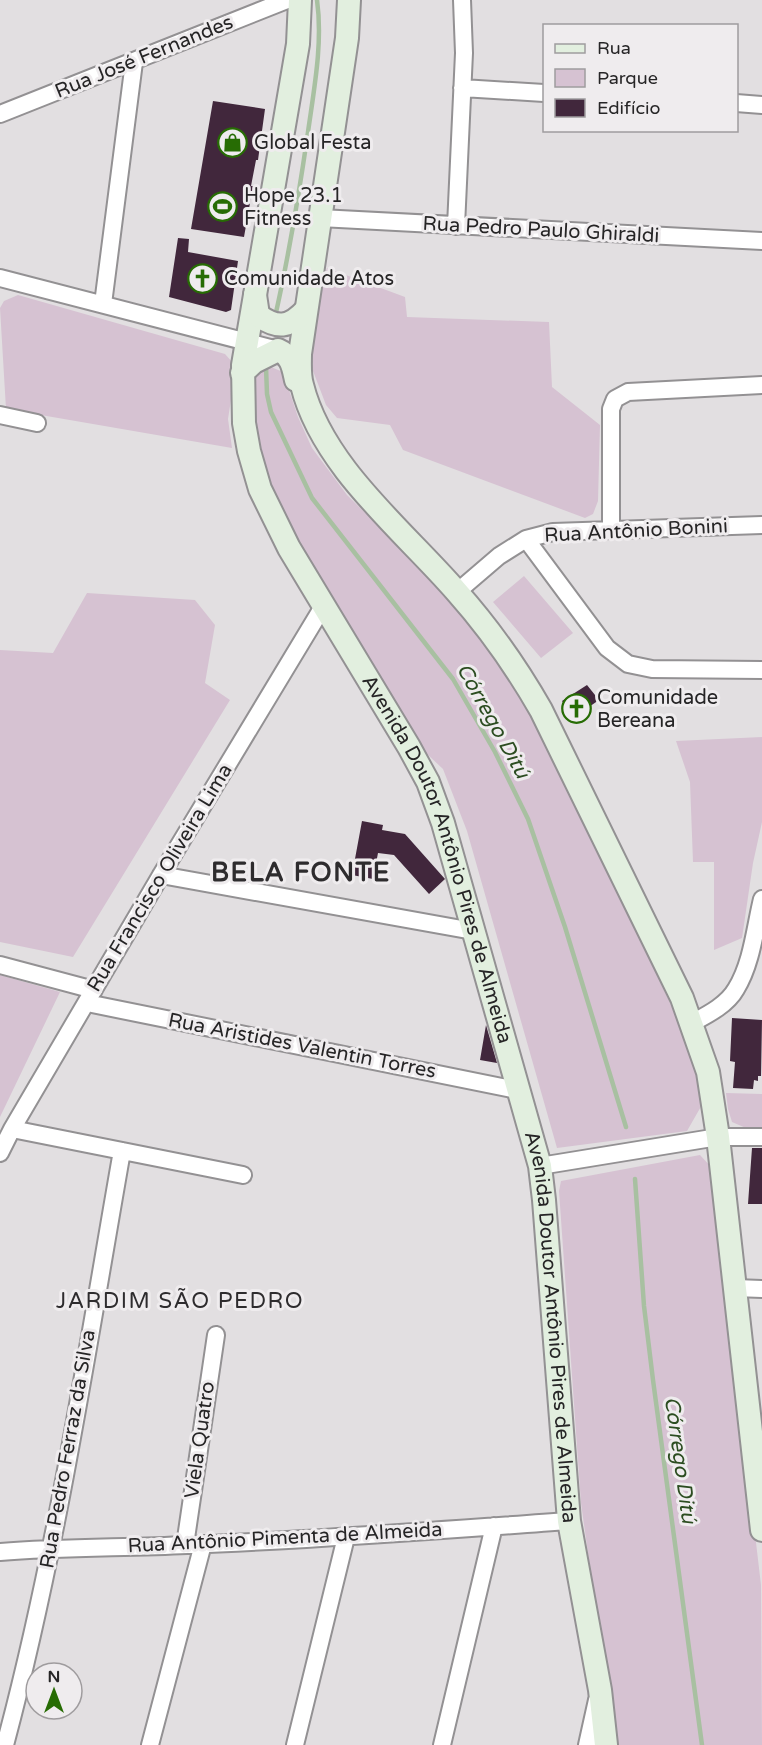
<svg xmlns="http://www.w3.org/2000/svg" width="762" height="1745" font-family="'Varela Round',sans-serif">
<rect width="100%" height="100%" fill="#e2dfe1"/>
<!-- green -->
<path fill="#d6c2d2" d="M 327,268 L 405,297 L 407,317 L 549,322 L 552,387 L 600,425 L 598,501 L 593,514 L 585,518 L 403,450 L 390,425 L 337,418 L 326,405 L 310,363 L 314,317 Z
M 18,295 L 225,354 L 233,363 L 234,380 L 228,419 L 232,448 L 6,409 L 0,308 L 4,301 Z
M 271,367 L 283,372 L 298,417 L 312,448 L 347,495 L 450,596 L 495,651 L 535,719 L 683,1030 L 701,1077 L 703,1103 L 687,1131 L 557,1148 L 467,831 L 443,769 L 410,738 L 301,552 L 258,459 L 251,380 L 258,370 Z
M 524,576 L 573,633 L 541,658 L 493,602 Z
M 87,593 L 195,600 L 215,625 L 205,683 L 230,700 L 73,957 L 0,942 L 0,650 L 53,653 Z
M 762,737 L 762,822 L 753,863 L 742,938 L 714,950 L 714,862 L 693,862 L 690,782 L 676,741 Z
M 0,975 L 60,992 L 0,1117 Z
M 726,1093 L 762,1094 L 762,1129 L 746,1128 L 732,1122 L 728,1109 Z
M 700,1155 L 712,1168 L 761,1585 L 762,1745 L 612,1745 L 605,1675 L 581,1503 L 559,1191 L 561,1181 Z"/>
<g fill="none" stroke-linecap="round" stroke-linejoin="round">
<!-- stream -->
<path stroke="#a8c0a1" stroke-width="4.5" d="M 275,317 C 289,255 299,194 308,132 C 314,89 323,43 317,0
M 266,367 L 267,394 L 271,412 L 312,498 L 453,679 L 495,752 L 528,819 L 565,927 L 626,1127
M 635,1179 L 644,1306 L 653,1380 L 702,1745"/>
</g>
<!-- building -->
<path fill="#41273c" d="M 213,101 L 265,109 L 258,160 L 256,160 L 251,186 L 253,186 L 244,237 L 191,229 Z
M 178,238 L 189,239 L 188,252 L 238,261 L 231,310 L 226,312 L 169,297 Z
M 587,685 L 599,700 L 573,718 L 562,701 Z
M 362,821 L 383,825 L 382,830 L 405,834 L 445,879 L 429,894 L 394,855 L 378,853 L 373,879 L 352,875 Z
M 732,1018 L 762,1020 L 761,1076 L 758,1076 L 758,1081 L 754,1080 L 753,1089 L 733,1088 L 735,1062 L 730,1061 Z
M 486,1025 L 497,1063 L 480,1060 Z
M 752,1148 L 762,1148 L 762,1204 L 748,1204 Z"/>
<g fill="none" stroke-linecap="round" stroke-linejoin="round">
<defs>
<path id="street" d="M 462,88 L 544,93
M 736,103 L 762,105
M 0,114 L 287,0
M 320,218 L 762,241
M 456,226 L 464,53 L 462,0
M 0,278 L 278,350
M 103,304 L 134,62
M 0,415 L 37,423
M 611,530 L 611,409 L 615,399 L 628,392 L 762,385
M 526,539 L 607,648 L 628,664 L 652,669 L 762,670
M 457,592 L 499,556 L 526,539 L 553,532 L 762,525
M 161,875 L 473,931
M 0,965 L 94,990
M 87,1003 L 517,1090
M 692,1023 C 707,1015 727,1005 736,989 C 752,963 755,928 762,899
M 12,1129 L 243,1175
M 0,1153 L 12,1129 L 161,875 L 324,605
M 540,1166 L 718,1137 L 762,1137
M 735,1288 L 762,1289
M 185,1545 L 216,1335
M 0,1552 C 62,1547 124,1548 187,1545 C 315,1540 442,1530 569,1521
M 5,1745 C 57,1550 87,1350 122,1151
M 150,1745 L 203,1544
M 295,1745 L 346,1537
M 442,1745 L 494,1526
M 587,1745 L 597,1700"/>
<g id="secondary">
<path id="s1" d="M 300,0 L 298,44 L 243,365 L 244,423 L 249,451 L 260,489 L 289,548 L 409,747 L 428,782 L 443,823 L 540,1166 L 544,1200 L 569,1521 L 600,1690 L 606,1745"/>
<path d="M 349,0 L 347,38 L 300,354 C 300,364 299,375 302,385 C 322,466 403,530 456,591 C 489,628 517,668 541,710 L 682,998 L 708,1072 L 718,1137 L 762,1530"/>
<path d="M 255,295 L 258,315 C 277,329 289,328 306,310"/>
<path d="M 242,373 L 254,362 L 278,350 C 292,356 293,367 296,380"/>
</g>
</defs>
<!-- street casing -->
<use href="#street" stroke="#939193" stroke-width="20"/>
<!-- secondary casing -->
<use href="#secondary" stroke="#939193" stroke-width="26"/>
<!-- street -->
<use href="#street" stroke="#fff" stroke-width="16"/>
<!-- secondary -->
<use href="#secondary" stroke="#e2efdf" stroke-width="22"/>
</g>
<!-- icons -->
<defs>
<symbol id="shop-ring" viewBox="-11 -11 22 22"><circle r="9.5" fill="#efecee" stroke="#276c04" stroke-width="1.5"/><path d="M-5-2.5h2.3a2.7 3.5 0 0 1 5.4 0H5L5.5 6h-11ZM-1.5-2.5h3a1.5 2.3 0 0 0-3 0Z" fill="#276c04"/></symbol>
<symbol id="stadium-ring" viewBox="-11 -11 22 22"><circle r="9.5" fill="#efecee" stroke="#276c04" stroke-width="1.5"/><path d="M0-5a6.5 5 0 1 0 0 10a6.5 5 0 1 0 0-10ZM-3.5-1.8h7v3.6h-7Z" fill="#276c04"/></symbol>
<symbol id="church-ring" viewBox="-11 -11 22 22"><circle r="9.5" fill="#efecee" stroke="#276c04" stroke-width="1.5"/><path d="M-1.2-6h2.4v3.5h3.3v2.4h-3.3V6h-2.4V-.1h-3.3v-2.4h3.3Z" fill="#276c04"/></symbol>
</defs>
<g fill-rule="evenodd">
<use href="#shop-ring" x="216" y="126" width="33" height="33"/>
<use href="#stadium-ring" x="206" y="190" width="33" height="33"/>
<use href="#church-ring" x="186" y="262" width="33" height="33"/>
<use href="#church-ring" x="560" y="692" width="33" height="33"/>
</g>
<g text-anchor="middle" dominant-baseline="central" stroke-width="6" stroke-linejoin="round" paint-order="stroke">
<!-- street labels -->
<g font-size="20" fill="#262526" stroke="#efecee">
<text transform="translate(144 57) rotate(-22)">Rua José Fernandes</text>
<text transform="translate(541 230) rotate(3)">Rua Pedro Paulo Ghiraldi</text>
<text transform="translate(636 531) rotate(-3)">Rua Antônio Bonini</text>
<text stroke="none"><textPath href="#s1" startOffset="909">Avenida Doutor Antônio Pires de Almeida</textPath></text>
<text transform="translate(160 878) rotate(-59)">Rua Francisco Oliveira Lima</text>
<text transform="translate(302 1046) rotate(11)">Rua Aristides Valentin Torres</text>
<text stroke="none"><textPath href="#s1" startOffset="1395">Avenida Doutor Antônio Pires de Almeida</textPath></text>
<text transform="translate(200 1440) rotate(-82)">Viela Quatro</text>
<text transform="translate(68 1449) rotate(-80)">Rua Pedro Ferraz da Silva</text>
<text transform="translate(285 1538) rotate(-3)">Rua Antônio Pimenta de Almeida</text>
</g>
<!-- poi labels -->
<g font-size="20" fill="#262526" stroke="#efecee" text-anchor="start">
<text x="254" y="143">Global Festa</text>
<text x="244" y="196">Hope 23.1<tspan x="244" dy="23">Fitness</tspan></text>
<text x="224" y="279">Comunidade Atos</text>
<text x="597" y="698">Comunidade<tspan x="597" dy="23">Bereana</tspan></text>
</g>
<!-- water labels -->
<g font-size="21" font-style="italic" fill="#2c4d21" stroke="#efecee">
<text transform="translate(493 721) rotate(61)">Córrego Ditú</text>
<text transform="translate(680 1460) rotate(82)">Córrego Ditú</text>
</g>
<!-- quarter labels -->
<g font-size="22" letter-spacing="1.5" fill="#2e2c2e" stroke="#efecee">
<text x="180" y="1301">JARDIM SÃO PEDRO</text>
</g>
<!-- district labels -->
<g font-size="26" font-weight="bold" letter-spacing="1.5" fill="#2e2c2e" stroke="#efecee">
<text x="301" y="872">BELA FONTE</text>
</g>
</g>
<!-- legend -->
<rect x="543" y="24" width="195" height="108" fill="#efecee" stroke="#9f9c9e" stroke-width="1.5"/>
<rect x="555" y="44" width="30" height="9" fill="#e2efdf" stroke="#9f9c9e" stroke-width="1.5"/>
<text x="597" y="54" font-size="18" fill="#262526">Rua</text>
<rect x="555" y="69" width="30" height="18" fill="#d6c2d2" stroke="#9f9c9e" stroke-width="1.5"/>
<text x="597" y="84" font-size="18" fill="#262526">Parque</text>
<rect x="555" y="99" width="30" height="18" fill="#41273c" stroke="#9f9c9e" stroke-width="1.5"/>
<text x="597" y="114" font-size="18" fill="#262526">Edifício</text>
<!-- north arrow -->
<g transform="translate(54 1691)"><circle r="28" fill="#efecee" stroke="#9f9c9e" stroke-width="1.5"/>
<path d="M0-4.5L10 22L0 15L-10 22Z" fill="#276c04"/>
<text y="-9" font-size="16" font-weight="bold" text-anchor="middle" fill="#262526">N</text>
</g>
</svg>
